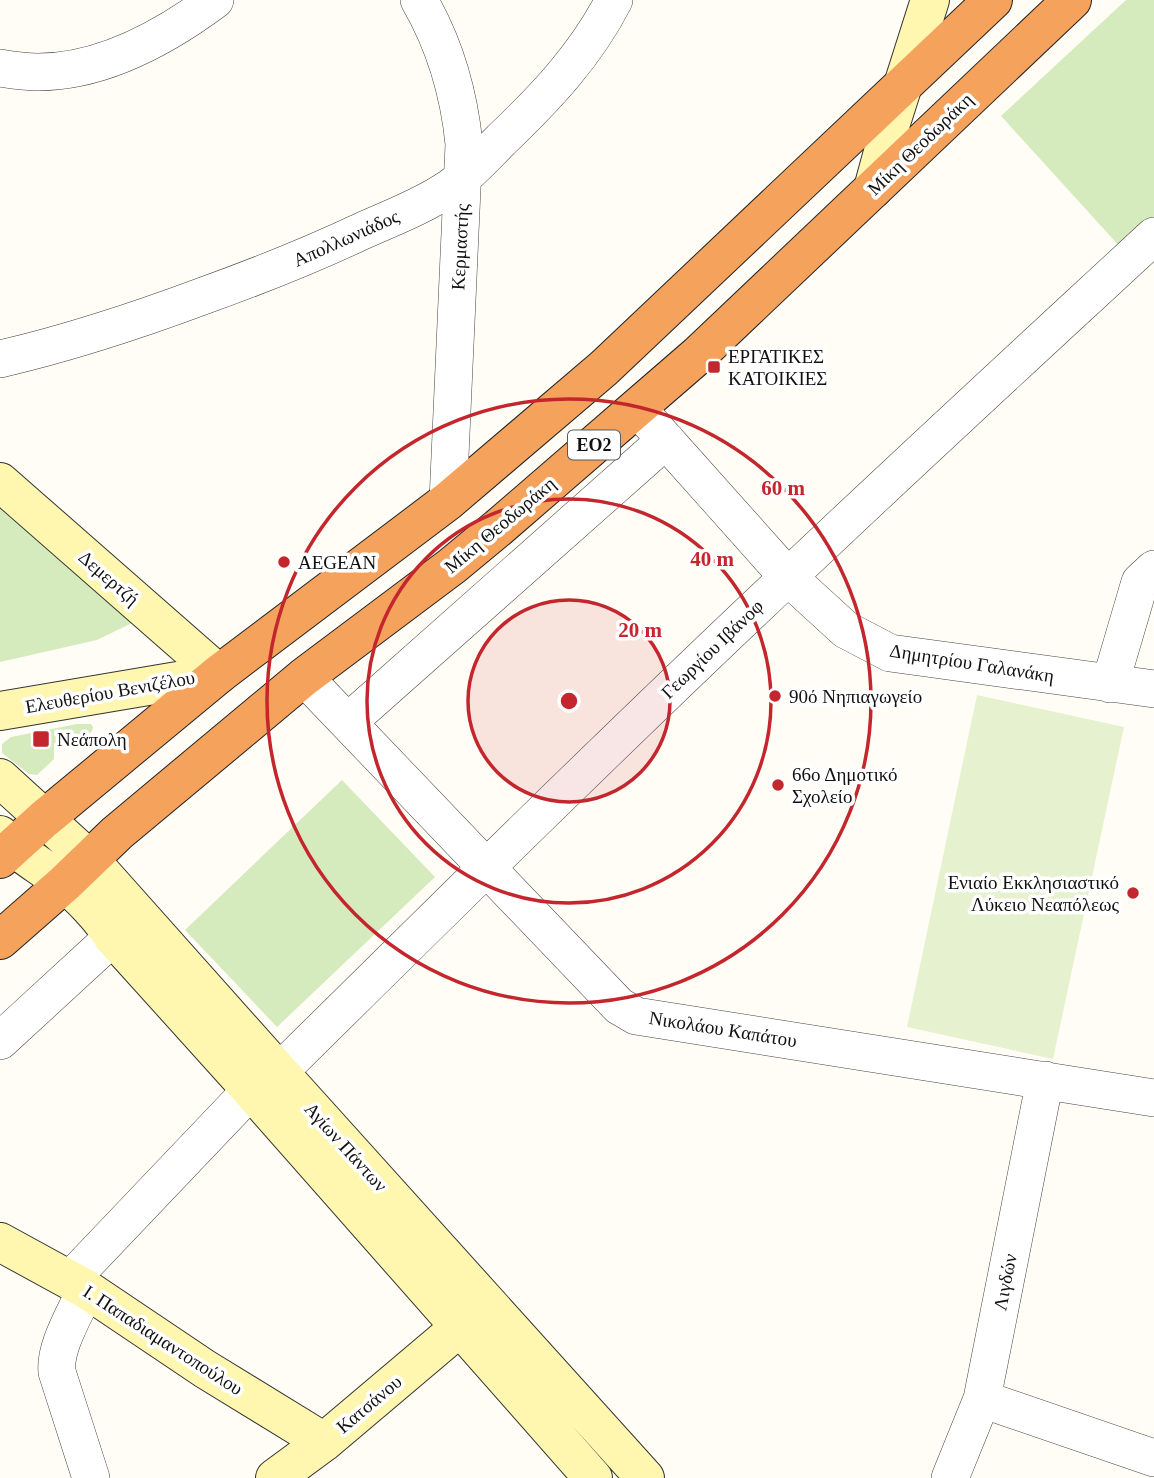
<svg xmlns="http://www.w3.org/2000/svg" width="1154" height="1478" font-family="Georgia,serif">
<rect width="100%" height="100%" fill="#fffdf5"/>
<!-- green -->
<path fill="#d5ebbd" d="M 1126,0 L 1154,0 L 1154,219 L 1122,249 L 1001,116 Z
M 0,506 L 136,621 L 97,640 L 0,662 Z
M 77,724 L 91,724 L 93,727 L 92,731 L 74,748 L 60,746 L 54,748 L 54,759 L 37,775 L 29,774 L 2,753 L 2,744 L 11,737 Z
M 342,780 L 435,877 L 277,1027 L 185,930 Z"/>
<!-- pitch -->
<path fill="#e6f2cf" d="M 977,695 L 1124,727 L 1053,1059 L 907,1027 Z"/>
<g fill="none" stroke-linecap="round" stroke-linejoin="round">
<defs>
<path id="street" d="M 419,0 C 444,43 459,94 464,144 L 448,501
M 0,68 C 12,70 25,72 38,72 C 103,72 164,38 215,0
M 0,359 C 69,343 136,321 203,296 C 256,277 309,256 360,232 C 391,218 423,206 451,187 C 469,174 485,156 501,140 C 545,98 586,55 614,0
M 637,408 L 788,577 L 846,630 L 890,653 L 1154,689
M 304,677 L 619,1006 L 636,1016 L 1154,1098
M 1110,684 L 1140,582 L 1154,569
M 348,722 L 666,440
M 0,1041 L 113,937
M 279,1072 C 447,906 616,739 789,576 C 910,461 1032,349 1154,236
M 70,1280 L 251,1090
M 86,1289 C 76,1312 54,1347 57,1372 L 91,1478
M 982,1399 L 1154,1458
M 950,1478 L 982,1399 L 1045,1080"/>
<path id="secondary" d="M 873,189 L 890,126 L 930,0
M 0,482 L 219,674
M 0,711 L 219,674
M 0,778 L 90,860 L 279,1072 L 645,1478
M 0,835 C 18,853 41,866 61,881 C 79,894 102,919 113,937 L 251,1090 L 593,1478
M 0,1242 L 86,1289 L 205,1369 L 324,1442
M 275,1478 L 324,1442 L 460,1327"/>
<path id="highway" d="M 0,859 L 44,819 L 219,674 L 448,501 L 604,368 L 993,0
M 0,940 L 65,883 L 117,833 L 304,677 L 452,566 L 498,528 L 698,355 L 1072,0"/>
</defs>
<!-- street casing -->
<use href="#street" stroke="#444" stroke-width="38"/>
<!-- secondary casing -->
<use href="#secondary" stroke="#333" stroke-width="40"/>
<!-- highway casing -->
<use href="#highway" stroke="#222" stroke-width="40"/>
<!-- street -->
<use href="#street" stroke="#fff" stroke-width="37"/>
<!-- secondary -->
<use href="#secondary" stroke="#fff6b0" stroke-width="38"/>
<!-- highway -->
<use href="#highway" stroke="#f5a25d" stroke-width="38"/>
</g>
<!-- distance rings -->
<circle cx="569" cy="701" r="101" fill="#c4262e" fill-opacity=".12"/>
<g fill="none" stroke="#c4262e" stroke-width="3.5">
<circle cx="569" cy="701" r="101"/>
<circle cx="569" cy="701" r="202"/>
<circle cx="569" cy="701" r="302"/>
</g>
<!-- markers -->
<g fill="#c4262e" stroke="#fff" stroke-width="2.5">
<rect x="707" y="360" width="14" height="14" rx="3.5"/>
<circle cx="284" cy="562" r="7"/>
<circle cx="775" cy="696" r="7"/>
<rect x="32" y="730" width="18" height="18" rx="3.5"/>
<circle cx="778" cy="785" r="7"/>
<circle cx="1133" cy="893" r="7"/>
</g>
<g text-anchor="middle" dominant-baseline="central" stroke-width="7" stroke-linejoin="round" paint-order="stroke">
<!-- shield labels -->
<rect fill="#fff" stroke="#585858" stroke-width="2" x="568" y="430.5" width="52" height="29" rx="5"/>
<g font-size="18" font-weight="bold" fill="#111">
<text x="594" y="445">ΕΟ2</text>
</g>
<!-- street labels -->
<g font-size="19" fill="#111" stroke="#fff">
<text transform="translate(920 144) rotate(-44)">Μίκη Θεοδωράκη</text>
<text transform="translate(346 238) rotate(-24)">Απολλωνιάδος</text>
<text transform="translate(460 247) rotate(-87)">Κερμαστής</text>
<text transform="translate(500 525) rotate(-40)">Μίκη Θεοδωράκη</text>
<text transform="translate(109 578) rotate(41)">Δεμερτζή</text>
<text transform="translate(712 649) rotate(-44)">Γεωργίου Ιβάνοφ</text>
<text transform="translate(972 663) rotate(9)">Δημητρίου Γαλανάκη</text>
<text transform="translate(110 692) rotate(-10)">Ελευθερίου Βενιζέλου</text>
<text transform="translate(723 1029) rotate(9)">Νικολάου Καπάτου</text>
<text transform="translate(346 1147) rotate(48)">Αγίων Πάντων</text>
<text transform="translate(1005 1282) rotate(-79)">Λιγδών</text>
<text transform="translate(163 1340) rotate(33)">Ι. Παπαδιαμαντοπούλου</text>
<text transform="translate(369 1404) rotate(-40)">Κατσάνου</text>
</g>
<!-- poi labels -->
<g font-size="19" fill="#111" stroke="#fff" text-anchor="start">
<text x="728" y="356">ΕΡΓΑΤΙΚΕΣ<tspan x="728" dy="22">ΚΑΤΟΙΚΙΕΣ</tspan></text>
<text x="298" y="562">AEGEAN</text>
<text x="789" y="696">90ό Νηπιαγωγείο</text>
<text x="57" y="739">Νεάπολη</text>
<text x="792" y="774">66ο Δημοτικό<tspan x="792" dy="22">Σχολείο</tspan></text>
<text x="1119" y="882" text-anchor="end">Ενιαίο Εκκλησιαστικό<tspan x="1119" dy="22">Λύκειο Νεαπόλεως</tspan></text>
</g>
</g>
<circle cx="569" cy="701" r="10" fill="#c4262e" stroke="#fff" stroke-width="3.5"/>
<g font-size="21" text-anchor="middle" font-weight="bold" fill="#c4262e" stroke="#fff" stroke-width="7" stroke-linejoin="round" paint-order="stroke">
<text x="783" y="495">60 m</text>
<text x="712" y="566">40 m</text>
<text x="640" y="637">20 m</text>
</g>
</svg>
